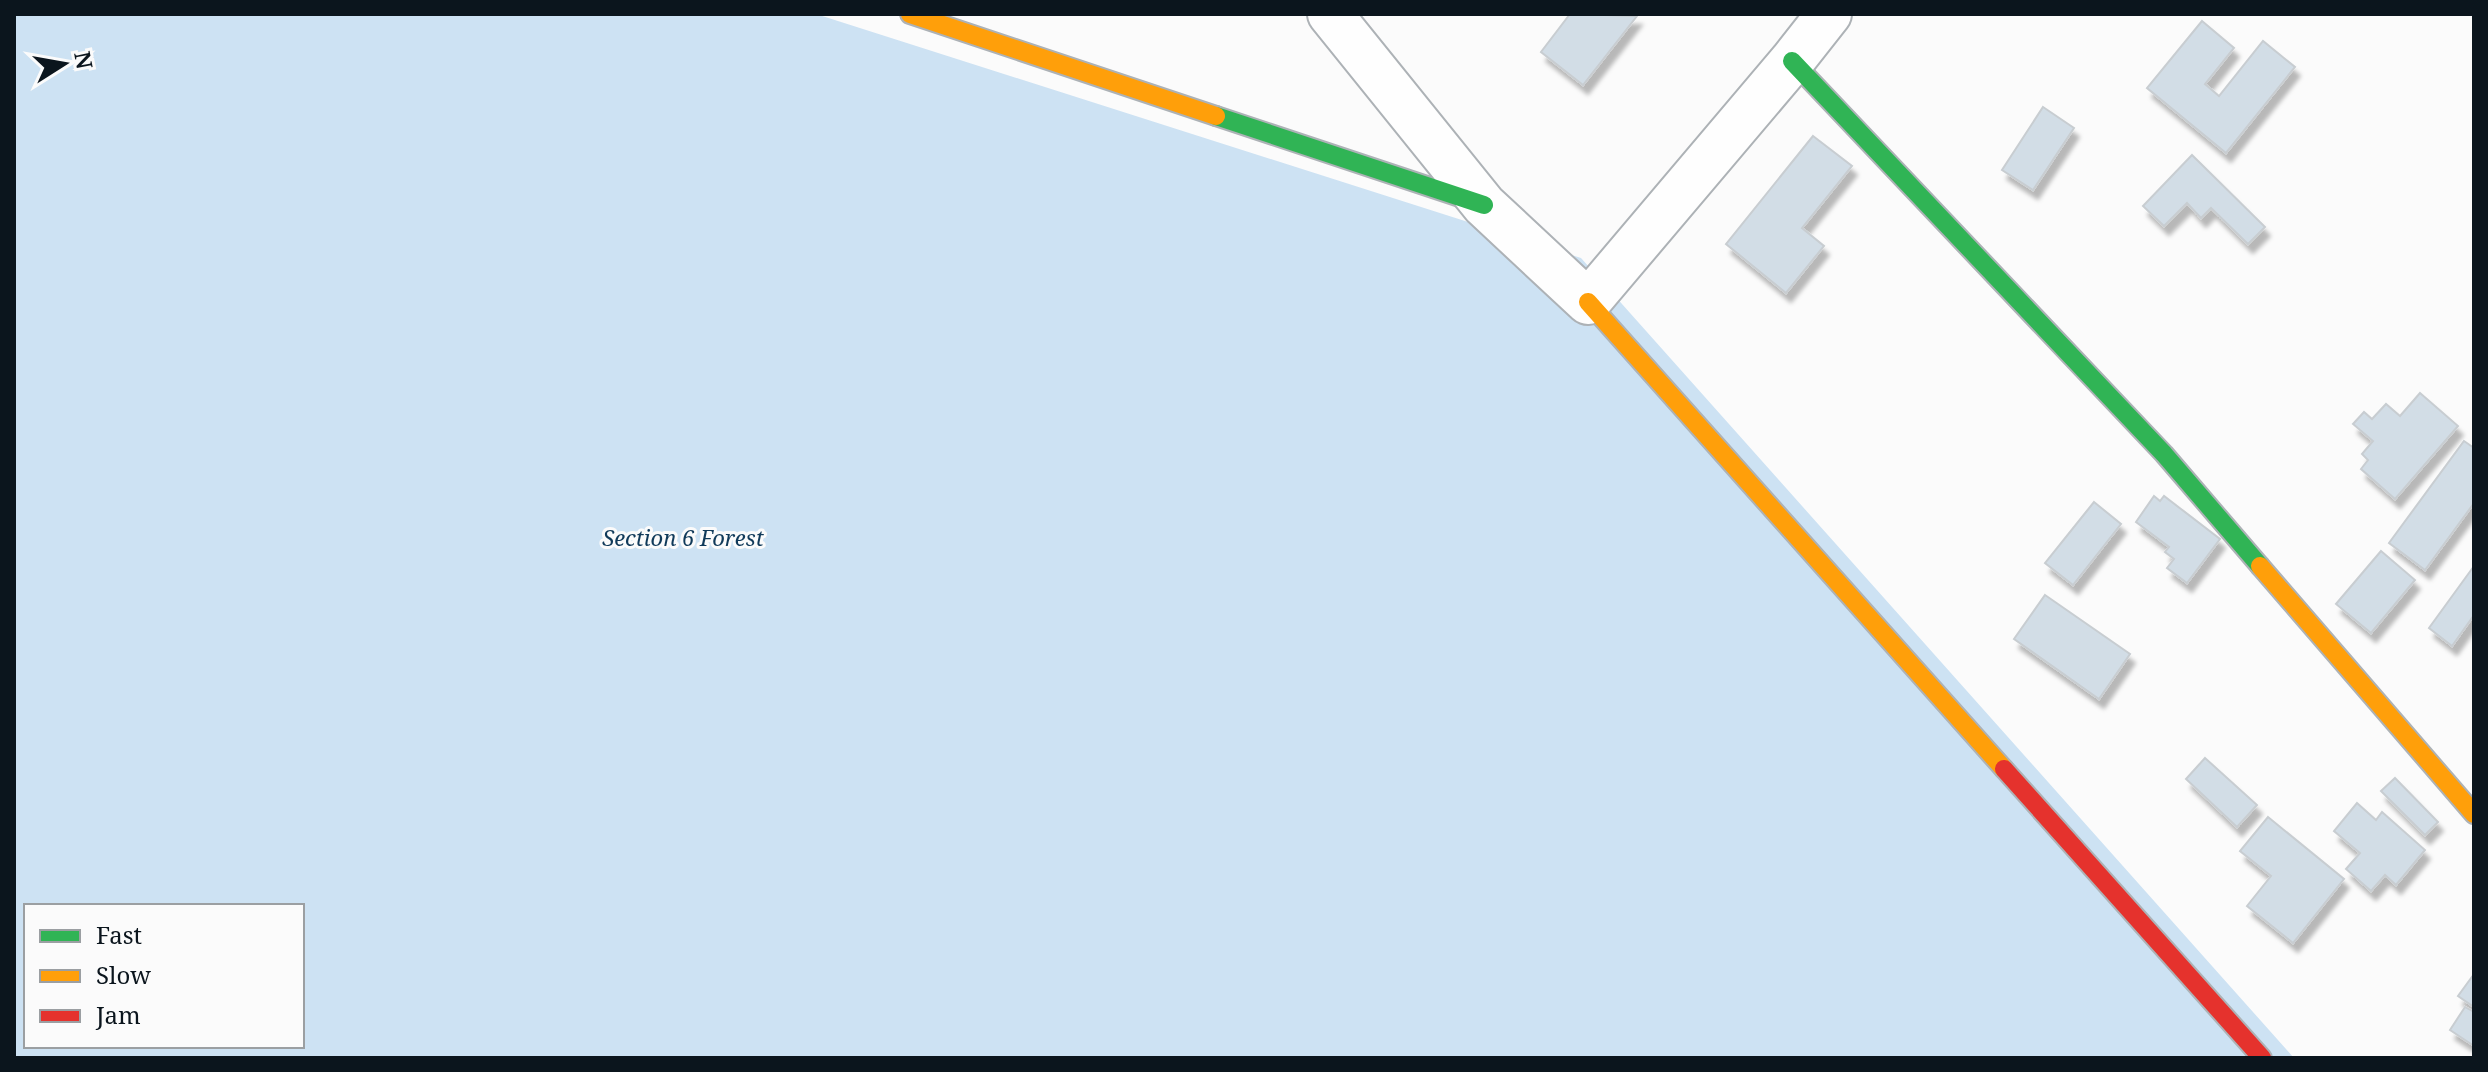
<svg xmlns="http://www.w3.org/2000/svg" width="2488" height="1072" font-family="'Noto Serif',serif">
<defs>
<filter id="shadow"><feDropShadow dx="5" dy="9" stdDeviation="2" flood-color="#0004"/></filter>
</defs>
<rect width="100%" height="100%" fill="#fbfbfb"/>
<!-- green -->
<path fill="#cde2f3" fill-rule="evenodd" d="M 14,14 L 816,14 L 1581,258 L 2294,1058 L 14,1058 ZM 26,906 L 302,906 L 302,1046 L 26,1046 Z"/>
<!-- building -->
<path fill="#d2dde6" stroke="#c8cdd1" stroke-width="2" filter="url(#shadow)" d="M 1570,14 L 1637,16 L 1583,85 L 1541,52 Z
M 2202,21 L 2234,48 L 2205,84 L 2219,96 L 2263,41 L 2295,67 L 2226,153 L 2147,88 Z
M 2043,107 L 2074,128 L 2033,190 L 2002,170 Z
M 1813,136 L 1852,166 L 1802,228 L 1824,246 L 1786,293 L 1726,244 Z
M 2192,155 L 2265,227 L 2248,244 L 2211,208 L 2201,218 L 2187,203 L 2164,226 L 2143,206 Z
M 2420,393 L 2458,426 L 2395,499 L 2361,469 L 2368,460 L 2362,454 L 2373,441 L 2353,424 L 2364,412 L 2372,419 L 2386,404 L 2400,416 Z
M 2464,441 L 2474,448 L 2474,503 L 2425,570 L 2389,543 Z
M 2154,496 L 2160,501 L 2164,496 L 2220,539 L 2187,583 L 2167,568 L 2174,559 L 2165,552 L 2169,547 L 2136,522 Z
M 2094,502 L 2121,524 L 2073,585 L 2045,563 Z
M 2381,551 L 2415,580 L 2371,633 L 2336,604 Z
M 2474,566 L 2474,615 L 2452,646 L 2429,628 Z
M 2045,595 L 2130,654 L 2099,699 L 2014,639 Z
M 2205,758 L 2257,805 L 2237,827 L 2186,779 Z
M 2395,778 L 2438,822 L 2425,835 L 2381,791 Z
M 2357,803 L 2376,820 L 2382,812 L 2425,850 L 2396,885 L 2385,875 L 2371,891 L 2346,869 L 2360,853 L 2334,831 Z
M 2268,817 L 2344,879 L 2293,943 L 2247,906 L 2271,876 L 2240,851 Z
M 2474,974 L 2474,1007 L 2458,996 Z
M 2465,1007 L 2474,1012 L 2474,1046 L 2450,1030 Z"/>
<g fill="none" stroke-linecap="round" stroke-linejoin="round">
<defs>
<path id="street" d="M 1330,14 L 1484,205 L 1588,302 L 1792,61 L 1829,14"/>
<path id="fast" d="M 1792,61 L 2164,454 L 2260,566
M 1216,116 L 1484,205"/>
<path id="slow" d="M 910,14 L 1216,116
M 1588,302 L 2004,769
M 2260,566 L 2474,814"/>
<path id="jam" d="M 2004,769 L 2262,1058"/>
</defs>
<!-- street casing -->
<use href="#street" stroke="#adb2b6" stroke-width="48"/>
<!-- fast casing -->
<use href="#fast" stroke="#adb2b6" stroke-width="22"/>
<!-- slow casing -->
<use href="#slow" stroke="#adb2b6" stroke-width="22"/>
<!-- jam casing -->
<use href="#jam" stroke="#adb2b6" stroke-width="22"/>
<!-- street -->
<use href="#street" stroke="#fefefe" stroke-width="44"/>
<!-- fast -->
<use href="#fast" stroke="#30b455" stroke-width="18"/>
<!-- slow -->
<use href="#slow" stroke="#ff9f0a" stroke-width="18"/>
<!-- jam -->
<use href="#jam" stroke="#e5322d" stroke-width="18"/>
</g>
<g text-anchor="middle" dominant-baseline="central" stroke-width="6" stroke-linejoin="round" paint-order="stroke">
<!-- park labels -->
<g font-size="22" font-style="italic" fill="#103a5a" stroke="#fbfbfb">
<text x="683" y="537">Section 6 Forest</text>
</g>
</g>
<!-- border -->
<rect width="2488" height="1072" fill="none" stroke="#0b151d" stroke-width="32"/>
<!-- legend -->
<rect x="24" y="904" width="280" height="144" fill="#fbfbfb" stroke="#9b9fa2" stroke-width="2"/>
<rect x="40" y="930" width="40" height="12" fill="#30b455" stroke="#9b9fa2" stroke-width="2"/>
<text x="96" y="944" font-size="24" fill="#0b151d">Fast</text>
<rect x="40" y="970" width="40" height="12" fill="#ff9f0a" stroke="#9b9fa2" stroke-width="2"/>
<text x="96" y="984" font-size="24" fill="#0b151d">Slow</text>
<rect x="40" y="1010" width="40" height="12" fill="#e5322d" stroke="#9b9fa2" stroke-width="2"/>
<text x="96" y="1024" font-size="24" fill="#0b151d">Jam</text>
<!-- north arrow -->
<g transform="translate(64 64) rotate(79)" stroke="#fbfbfb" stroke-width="6" paint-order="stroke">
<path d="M0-6L14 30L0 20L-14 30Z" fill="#0b151d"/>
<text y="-12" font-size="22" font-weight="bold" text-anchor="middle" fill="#0b151d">N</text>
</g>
</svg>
